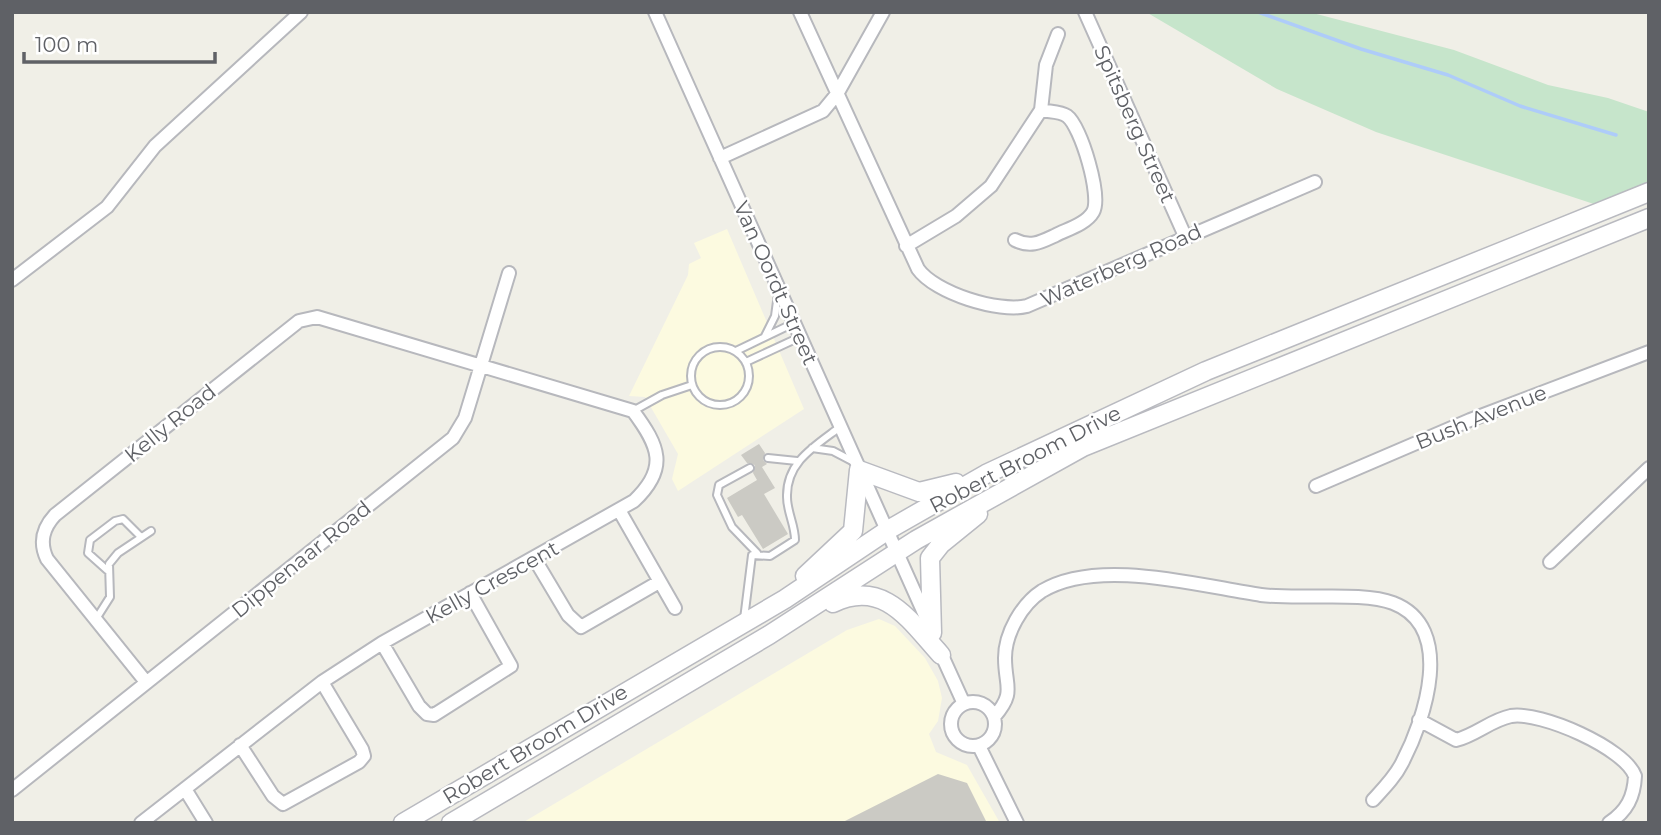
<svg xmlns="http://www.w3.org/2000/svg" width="1661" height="835" font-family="Montserrat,sans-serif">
<rect width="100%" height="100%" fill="#f0efe7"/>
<!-- commercial -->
<path fill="#fcfae0" d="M 727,229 L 804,409 L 678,491 L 672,479 L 678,454 L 645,397 L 629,396 L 688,275 L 689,264 L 701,258 L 694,243 Z
M 879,619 L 895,626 L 925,658 L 938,681 L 942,698 L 938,721 L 929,734 L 936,752 L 967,765 L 1000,823 L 522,823 L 847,630 Z"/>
<!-- green -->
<path fill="#c6e5cb" d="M 1146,12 L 1309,12 L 1454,50 L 1548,85 L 1608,98 L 1649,112 L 1649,189 L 1603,207 L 1376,132 L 1277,89 Z"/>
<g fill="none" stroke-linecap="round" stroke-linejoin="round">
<!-- stream -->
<path stroke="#aeccf9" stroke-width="3.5" d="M 1258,12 L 1361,49 L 1448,75 L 1520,106 L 1616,135"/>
</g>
<!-- building -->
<path fill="#cbcac4" d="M 759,444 L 765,453 L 763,460 L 767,464 L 762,467 L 775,488 L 764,494 L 788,534 L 763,549 L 742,515 L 738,517 L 727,498 L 757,480 L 753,473 L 755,465 L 747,463 L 741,455 Z
M 938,774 L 967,783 L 987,823 L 841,823 Z"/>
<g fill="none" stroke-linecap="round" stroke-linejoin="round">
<defs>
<path id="lane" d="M 765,336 L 775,316 L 778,294
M691 376a29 29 0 1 1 58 0a29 29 0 1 1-58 0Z
M 736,351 L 794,323
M 746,362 L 800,337
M 633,411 L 662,395 L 692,385
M 812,448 L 833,451 L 854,462
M 768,458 L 797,461
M 750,468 L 719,485 L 717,495 L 732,527 L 757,553
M 107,570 L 88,553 L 90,540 L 115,521 L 123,519 L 141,537
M 96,619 L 110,597 L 109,564 L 118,553 L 151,531
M 744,619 L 752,555 L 770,556 L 795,540 C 795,525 787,512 787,497 C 786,462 815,446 840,427"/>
<path id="street" d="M 655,12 L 928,622
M 800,12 L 918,269 C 935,293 999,313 1027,306 L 1315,182
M 1085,12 L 1185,236
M 720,158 L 823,111 L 837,94 L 883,12
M 1015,240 C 1031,248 1041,242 1056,235 C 1068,229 1086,224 1093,212 C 1102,197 1081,126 1067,116 C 1060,111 1049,112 1041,110
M 906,246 L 956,216 L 991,186 L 1041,110 L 1046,65 L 1058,34
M 12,280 L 107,207 L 155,146 L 301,12
M 1316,486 L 1470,420 L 1649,352
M 619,510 L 675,608
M 534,558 L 568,615 L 581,627 L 659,582
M 1550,562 L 1649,468
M 382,643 L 419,706 L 427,714 L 434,715 L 511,666 L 470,593
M 939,649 L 964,704
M951 724a22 22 0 1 1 44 0a22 22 0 1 1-44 0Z
M 994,717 C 1016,692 1005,687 1005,658 C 1005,633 1022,604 1042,591 C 1098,557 1200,586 1261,595 C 1298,600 1363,591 1393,603 C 1456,627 1425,719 1402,763 C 1395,777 1384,788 1373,800
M 1419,720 L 1456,740 C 1476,735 1491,720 1511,716 C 1540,711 1625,748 1635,776 C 1634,797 1627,811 1609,823
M 240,745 L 273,796 L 283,804 L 359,762 L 364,756 L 362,749 L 322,682
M 979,746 L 1017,823
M 185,789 L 206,823
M 12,790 L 453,438 L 465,418 L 509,273
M 141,823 L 322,682 L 382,643 L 634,501 C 669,468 659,446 633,411 L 317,317 L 299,321 L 55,515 C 43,528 39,542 47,559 L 146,682"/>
<path id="secondary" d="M 805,576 L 853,531 L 859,470 L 919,492 L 956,483
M 833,603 C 884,578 910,621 941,655
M 932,633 L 930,558 L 941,544 L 978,514
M 403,823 L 785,599 L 888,530 L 986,474 L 1206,371 L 1649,192
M 451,823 L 769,635 L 916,540 L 1083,447 L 1649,218"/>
</defs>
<!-- lane casing -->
<use href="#lane" stroke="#b7b8bd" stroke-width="10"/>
<!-- street casing -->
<use href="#street" stroke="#b7b8bd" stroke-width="16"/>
<!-- secondary casing -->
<use href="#secondary" stroke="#b9bac0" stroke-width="21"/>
<!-- lane -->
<use href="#lane" stroke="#fff" stroke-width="6"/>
<!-- street -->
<use href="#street" stroke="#fff" stroke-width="12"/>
<!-- secondary -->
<use href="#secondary" stroke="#fff" stroke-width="18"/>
</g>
<g text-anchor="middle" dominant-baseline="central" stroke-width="5" stroke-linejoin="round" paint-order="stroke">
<!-- street labels -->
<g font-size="21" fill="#5f6166" stroke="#fff">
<text transform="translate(1135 124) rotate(66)">Spitsberg Street</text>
<text transform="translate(1121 265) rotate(-24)">Waterberg Road</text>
<text transform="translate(776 283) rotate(66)">Van Oordt Street</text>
<text transform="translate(1481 417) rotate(-22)">Bush Avenue</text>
<text transform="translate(170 423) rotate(-39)">Kelly Road</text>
<text transform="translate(1025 459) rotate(-27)">Robert Broom Drive</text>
<text transform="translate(301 559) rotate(-39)">Dippenaar Road</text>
<text transform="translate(492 582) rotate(-29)">Kelly Crescent</text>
<text transform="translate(535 744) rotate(-31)">Robert Broom Drive</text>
</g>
</g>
<!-- border -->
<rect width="1661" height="835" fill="none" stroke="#5f6166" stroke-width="28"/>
<!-- scale -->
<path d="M24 52v10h191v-10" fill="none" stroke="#5f6166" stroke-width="3.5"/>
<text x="35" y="52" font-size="21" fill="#5f6166" stroke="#ffffff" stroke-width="5" paint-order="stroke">100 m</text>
</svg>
